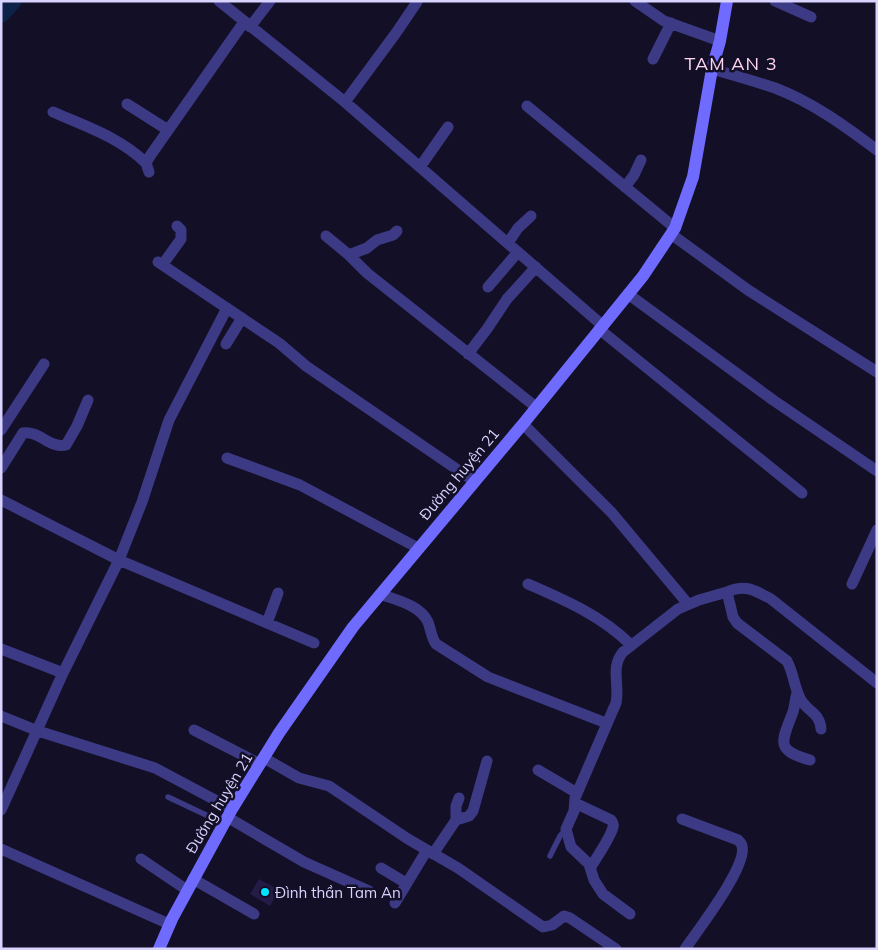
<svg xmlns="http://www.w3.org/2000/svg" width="878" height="950" font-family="Mulish,sans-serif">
<rect width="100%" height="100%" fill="#130f26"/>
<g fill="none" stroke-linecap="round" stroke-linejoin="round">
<!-- river -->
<path stroke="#0c2248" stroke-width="19" d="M 1,13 L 12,1"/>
</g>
<!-- building -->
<path fill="#241b47" d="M 259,879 L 279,890 L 270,906 L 250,894 Z"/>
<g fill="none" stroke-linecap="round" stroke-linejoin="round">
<!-- lane -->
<path stroke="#3d3a85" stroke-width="5.5" d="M 168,797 L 223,823
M 550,856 L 560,836 L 566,829"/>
<!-- street -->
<path stroke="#3d3a85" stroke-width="11" d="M 219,1 L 345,102 L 602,325
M 635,1 L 664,21 L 720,41
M 775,1 L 811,17
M 250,27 L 270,1
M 653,59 L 671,23
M 712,69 C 733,75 754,81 775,88 C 812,102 845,126 877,150
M 345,102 L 396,33 L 417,2
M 127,104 L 168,130
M 527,106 L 675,228
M 53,112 C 85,126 121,138 146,163
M 420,167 L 448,127
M 149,172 L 146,163 L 150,156 L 244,22
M 625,187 L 634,175 L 641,160
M 671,234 L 748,290 L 877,372
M 326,236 L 349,255 L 367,273 L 536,407
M 508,243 L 518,228 L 531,216
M 349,255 L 367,248 L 377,240 L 393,235 L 397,231
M 158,262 L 279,343 L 306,366 L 474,481
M 163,264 L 181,239 L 181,230 L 177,226
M 488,287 L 518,252
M 628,294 L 773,400 L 877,471
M 599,329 L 802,493
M 226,344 L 242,318
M 468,354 L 487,329 L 507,299 L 536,267
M 523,424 L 612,513 L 688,604
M 1,430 L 44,364
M 227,458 L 300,485 L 418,548
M 1,468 L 23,433 C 39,430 50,449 66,445 L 77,426 L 88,400
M 1,500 L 119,560 L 314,643
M 528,584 C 565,600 602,616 631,645
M 852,584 L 877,530
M 727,592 C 746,584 754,590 771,599 L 877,683
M 380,594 C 396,600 420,605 428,622 C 431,630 431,637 436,644 L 488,677 L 606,723
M 267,623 L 278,593
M 1,649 L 63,673
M 797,693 C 795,699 795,705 793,712 C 782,741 774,750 810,760
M 1,716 L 38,731 L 155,768 L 232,809
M 194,730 L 260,764
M 264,758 L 299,778 L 329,786 L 408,839 L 458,868 L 543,927 L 552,925 L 564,916 L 570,918 L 616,949
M 538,770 L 577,793
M 575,803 L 611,820 C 613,823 614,823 613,827 C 611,837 596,858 591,867
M 1,810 L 63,673 L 119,560 L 142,502 L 169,420 L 227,308
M 227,817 L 304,862 L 369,891
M 682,819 L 738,840 C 739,841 742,844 742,846 C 748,866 697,931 685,949
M 456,820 L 469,816 L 473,811 L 487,761
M 1,849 L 169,924
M 433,854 L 456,820 L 456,806 L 459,798
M 141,859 L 187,890
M 381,868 L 406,883
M 193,879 L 254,914
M 395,903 L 427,850
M 630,914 L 603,894 L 594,880 L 589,864 L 571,847 L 566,829 L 574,811 L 575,798 L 616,703 C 620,685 610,667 623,652 L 678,609 L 699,600 L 727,592 L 733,617 L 737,623 L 787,661 C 794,674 794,688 801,700 C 808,712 820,713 821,729"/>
<!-- secondary -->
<path stroke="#6f6bff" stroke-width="12" d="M 159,949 L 172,919 L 232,809 L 279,733 L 353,627 L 523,424 L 643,276 L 675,228 L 693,177 L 712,69 L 720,41 L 727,1"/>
</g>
<!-- markers -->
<circle fill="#00e5ff" stroke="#130f26" stroke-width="2" cx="265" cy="892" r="5"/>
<g text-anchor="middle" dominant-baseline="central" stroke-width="5" stroke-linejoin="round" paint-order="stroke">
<!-- street labels -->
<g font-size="15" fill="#d9d4ff" stroke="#130f26">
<text transform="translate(459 474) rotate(-50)">Đường huyện 21</text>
<text transform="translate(219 803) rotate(-59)">Đường huyện 21</text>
</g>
<!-- poi labels -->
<g font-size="15" fill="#d9d4ff" stroke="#130f26" text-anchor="start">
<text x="275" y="892">Đình thần Tam An</text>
</g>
<!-- quarter labels -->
<g font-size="18" letter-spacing="1" fill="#ffd6f0" stroke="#130f26">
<text x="731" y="63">TAM AN 3</text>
</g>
</g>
<!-- border -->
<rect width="878" height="950" fill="none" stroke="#d9d4ff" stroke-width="5"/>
</svg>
